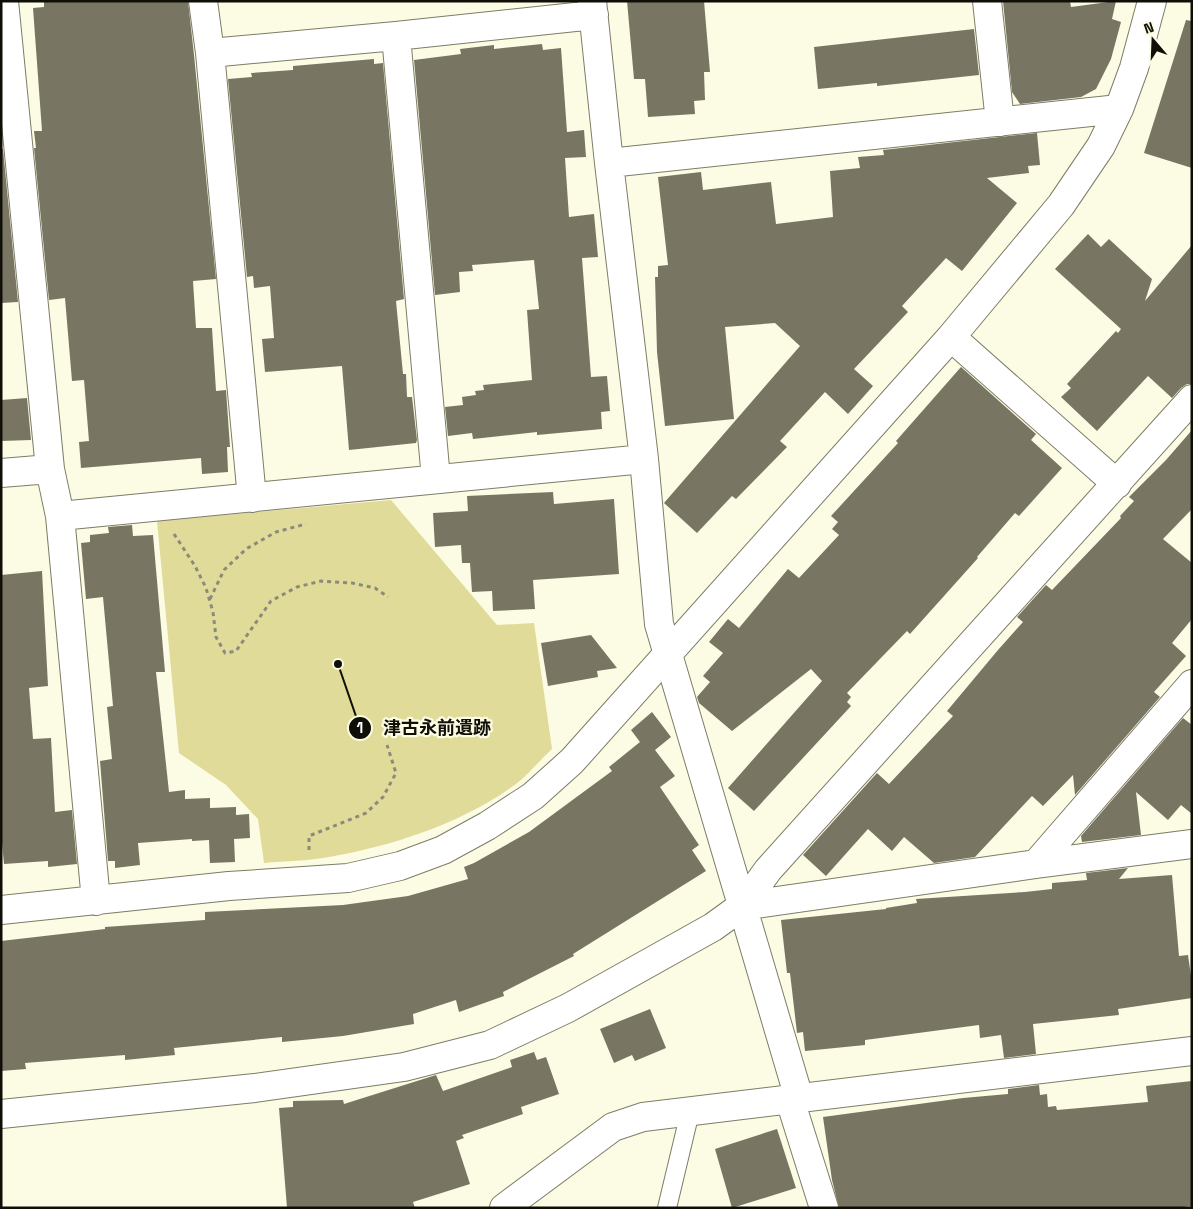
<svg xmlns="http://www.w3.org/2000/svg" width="1193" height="1209" font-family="'Space Grotesk','Noto Sans JP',sans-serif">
<rect width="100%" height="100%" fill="#fcfbe3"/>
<!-- green -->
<path fill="#e1db99" d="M 391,500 L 497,625 L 534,623 L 552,749 C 540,760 529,774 516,784 C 463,823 393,846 329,857 C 308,861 286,861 264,863 L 258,819 L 226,785 L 179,753 L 157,521 Z"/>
<!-- building -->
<path fill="#787662" d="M 44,1 L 188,1 L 194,55 L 216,279 L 193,281 L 196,328 L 212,328 L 216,391 L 226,390 L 230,447 L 227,447 L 228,472 L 202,474 L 201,458 L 81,468 L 79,442 L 89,441 L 84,380 L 72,381 L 65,298 L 49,300 L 34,148 L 36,148 L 34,131 L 42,131 L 33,8 L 44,7 Z
M 627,1 L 704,1 L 710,72 L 704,72 L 705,100 L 694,101 L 695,114 L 648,117 L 645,79 L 634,79 Z
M 1003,1 L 1070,1 L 1071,7 L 1116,1 L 1112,19 L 1121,22 L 1111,59 L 1096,89 L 1081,97 L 1020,104 L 1012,92 Z
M 1186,20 L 1192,21 L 1192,168 L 1144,153 Z
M 974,29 L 979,75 L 877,86 L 877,83 L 818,89 L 814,47 Z
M 542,44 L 543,50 L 561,48 L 567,132 L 584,130 L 586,157 L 565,158 L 569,217 L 594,214 L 598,257 L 582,258 L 591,377 L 607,376 L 610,411 L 601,412 L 602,429 L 537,435 L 537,432 L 473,439 L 472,433 L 448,436 L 445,407 L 463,405 L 462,397 L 476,395 L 475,391 L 484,390 L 483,385 L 532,380 L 527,310 L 539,309 L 534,260 L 472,265 L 473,271 L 459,272 L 460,292 L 435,295 L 414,60 L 461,54 L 460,49 L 494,45 L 494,49 Z
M 374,59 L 374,64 L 383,63 L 404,299 L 396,301 L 403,374 L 406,374 L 407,397 L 412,397 L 417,440 L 416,443 L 349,450 L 342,366 L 265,372 L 262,339 L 274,338 L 270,286 L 254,288 L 253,276 L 247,277 L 228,79 L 252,77 L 251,73 L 293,70 L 293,66 Z
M 1037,133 L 1040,165 L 1028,166 L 1029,173 L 987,178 L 1017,203 L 962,271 L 946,258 L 902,306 L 908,312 L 854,369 L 873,386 L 848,414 L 825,392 L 780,441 L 787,447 L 736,499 L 732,496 L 697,533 L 664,503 L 800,346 L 775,323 L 725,327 L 734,419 L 665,426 L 657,352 L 655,277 L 658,277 L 658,266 L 668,265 L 658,177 L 701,172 L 703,190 L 771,182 L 776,224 L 833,217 L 830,171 L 860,168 L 858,157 L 884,155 L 883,150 Z
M 1,149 L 3,149 L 18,302 L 1,303 Z
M 1088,234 L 1101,247 L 1109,239 L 1152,279 L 1145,301 L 1192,245 L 1192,384 L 1187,384 L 1181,388 L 1172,398 L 1148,376 L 1097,431 L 1061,397 L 1071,388 L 1067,384 L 1116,331 L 1118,333 L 1121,329 L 1055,269 Z
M 961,367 L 1036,434 L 1031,440 L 1062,468 L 1019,516 L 1015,513 L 977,557 L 978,558 L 910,634 L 907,631 L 847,693 L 851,697 L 847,702 L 851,706 L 754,811 L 728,788 L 822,681 L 811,669 L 732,731 L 699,703 L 697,697 L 710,682 L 703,676 L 723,653 L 709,642 L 728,619 L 739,628 L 788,569 L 799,578 L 839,535 L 832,529 L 838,522 L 831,516 L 898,443 L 896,441 Z
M 27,398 L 31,440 L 1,441 L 1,400 Z
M 1192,430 L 1192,509 L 1163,539 L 1192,563 L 1192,619 L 1172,643 L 1186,656 L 1154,692 L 1160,697 L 1075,795 L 1073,775 L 1043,806 L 1032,796 L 975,857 L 934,863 L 904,837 L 892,851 L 868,829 L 826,876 L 803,855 L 877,773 L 889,784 L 953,716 L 947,711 L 998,650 L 1023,622 L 1017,617 L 1046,585 L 1052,590 L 1121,518 L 1120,516 L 1134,501 L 1129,497 L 1166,460 Z
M 553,492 L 554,504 L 614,499 L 619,574 L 533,580 L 535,609 L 493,611 L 492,591 L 472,592 L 470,563 L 462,563 L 461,545 L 435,547 L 433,513 L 468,511 L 467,496 Z
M 132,525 L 133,536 L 153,535 L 165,672 L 156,672 L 169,792 L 185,790 L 185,799 L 210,798 L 210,808 L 236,807 L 236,815 L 249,814 L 250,838 L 234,839 L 235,862 L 210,863 L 209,840 L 192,841 L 192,839 L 138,843 L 140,865 L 115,868 L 115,861 L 108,861 L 100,761 L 112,759 L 107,707 L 113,706 L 103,597 L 86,599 L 81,543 L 90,542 L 90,535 L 109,533 L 108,527 Z
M 42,571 L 48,686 L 29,688 L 33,739 L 51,738 L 55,812 L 72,810 L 77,864 L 48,867 L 48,861 L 4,864 L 1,832 L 1,575 Z
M 591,635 L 617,668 L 597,671 L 598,677 L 548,686 L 541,643 Z
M 652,712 L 671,737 L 655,750 L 675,776 L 660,787 L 699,845 L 692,850 L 706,871 L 573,954 L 574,956 L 503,992 L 504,996 L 459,1012 L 456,1000 L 413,1014 L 414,1024 L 343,1036 L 282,1042 L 282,1037 L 174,1048 L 175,1055 L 125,1060 L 125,1055 L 25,1063 L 26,1069 L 1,1071 L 1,941 L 105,929 L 105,927 L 205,920 L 205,912 L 343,905 L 408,896 L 468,879 L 464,867 L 474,863 L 529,832 L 612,771 L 609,767 L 640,742 L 631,730 Z
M 1183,718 L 1192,725 L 1192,814 L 1181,805 L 1168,820 L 1136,792 L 1141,835 L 1082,842 L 1081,836 Z
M 1128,868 L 1119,879 L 1172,875 L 1179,956 L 1188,955 L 1192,983 L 1192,998 L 1118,1009 L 1119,1015 L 1033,1024 L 1036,1054 L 1004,1058 L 1001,1035 L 980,1038 L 979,1025 L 865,1040 L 865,1045 L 805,1051 L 803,1032 L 797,1033 L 790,973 L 787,973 L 781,920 L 886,909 L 886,908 L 917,903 L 916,899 L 1025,892 L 1052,889 L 1052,883 L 1087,880 L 1086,873 Z
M 650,1009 L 666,1048 L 635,1061 L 632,1055 L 614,1063 L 600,1029 Z
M 534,1052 L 537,1060 L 546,1057 L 559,1094 L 521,1107 L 523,1114 L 462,1135 L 464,1138 L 456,1141 L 470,1184 L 413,1202 L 415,1208 L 287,1208 L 279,1108 L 293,1107 L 293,1101 L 343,1100 L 344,1104 L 436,1075 L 443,1091 L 512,1067 L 510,1060 Z
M 1192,1081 L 1192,1206 L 1176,1208 L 839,1208 L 832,1180 L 823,1117 L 963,1098 L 1008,1094 L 1008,1089 L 1039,1085 L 1040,1095 L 1047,1094 L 1048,1107 L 1056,1106 L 1057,1110 L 1148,1102 L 1146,1086 Z
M 777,1129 L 796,1188 L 732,1208 L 715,1149 Z"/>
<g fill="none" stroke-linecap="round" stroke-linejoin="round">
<defs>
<path id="lane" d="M 667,1208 L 690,1112"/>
<path id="street" d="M 4,1 L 50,469 L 60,516 L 96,901
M 203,1 L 210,53 L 252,498
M 592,1 L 609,163 L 644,459 L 659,624 L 799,1098
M 987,1 L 1000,122
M 396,36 L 436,479
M 210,53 L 396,36 L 594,15
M 609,163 L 1119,109
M 951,337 L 1117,484
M 1,473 L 50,469
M 60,516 L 644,459
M 1036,864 L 1192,684
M 742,906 L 1036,864 L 1192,844
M 1,910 L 229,886 L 348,878 L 400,866 L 443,850 L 487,826 L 533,796 L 572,761 L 951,337 L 1061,205 L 1101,146 L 1119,109 L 1134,68 L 1152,1
M 790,1100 L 824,1208
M 1,1114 L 255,1088 L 404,1067 L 490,1045 L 568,1008 L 713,927 L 742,906 L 768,870 L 1192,399
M 504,1208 L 613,1127 L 643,1117 L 1192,1051"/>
</defs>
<!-- lane casing -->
<use href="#lane" stroke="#7d7c67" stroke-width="20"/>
<!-- street casing -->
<use href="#street" stroke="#7d7c67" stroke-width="30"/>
<!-- path -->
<path stroke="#8c8b7b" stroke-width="3" stroke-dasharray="4 4" stroke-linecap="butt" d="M 174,534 L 195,566 L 206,588 L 213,612 L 216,637 L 225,653 L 236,651 L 271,601 L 297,587 L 321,581 L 352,583 L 375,588 L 388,597
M 210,599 L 224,570 L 246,549 L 276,532 L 306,524
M 309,850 L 309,836 L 366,813 L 383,797 L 396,773 L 387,745"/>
<!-- lane -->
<use href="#lane" stroke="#fff" stroke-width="18"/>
<!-- street -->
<use href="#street" stroke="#fff" stroke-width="28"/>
</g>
<!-- callouts -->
<path fill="none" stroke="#0f0e07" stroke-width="2" d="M338 664L360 728"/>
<g fill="#0f0e07" stroke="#fcfbe3" stroke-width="2">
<circle cx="338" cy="664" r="5"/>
<circle cx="360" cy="728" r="12"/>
</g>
<g font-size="15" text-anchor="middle" font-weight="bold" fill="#fff">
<text x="360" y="733">1</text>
</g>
<g font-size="18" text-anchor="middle" font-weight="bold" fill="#0f0e07" stroke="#fcfbe3" stroke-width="4.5" stroke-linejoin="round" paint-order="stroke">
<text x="437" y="734">津古永前遺跡</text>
</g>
<!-- border -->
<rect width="1193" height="1209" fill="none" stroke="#0f0e07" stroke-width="5"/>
<!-- north arrow -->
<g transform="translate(1153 40) rotate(341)" stroke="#fcfbe3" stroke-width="4" paint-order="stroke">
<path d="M0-4L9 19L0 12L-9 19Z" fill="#0f0e07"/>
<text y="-8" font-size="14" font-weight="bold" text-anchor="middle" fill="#0f0e07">N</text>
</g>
</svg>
